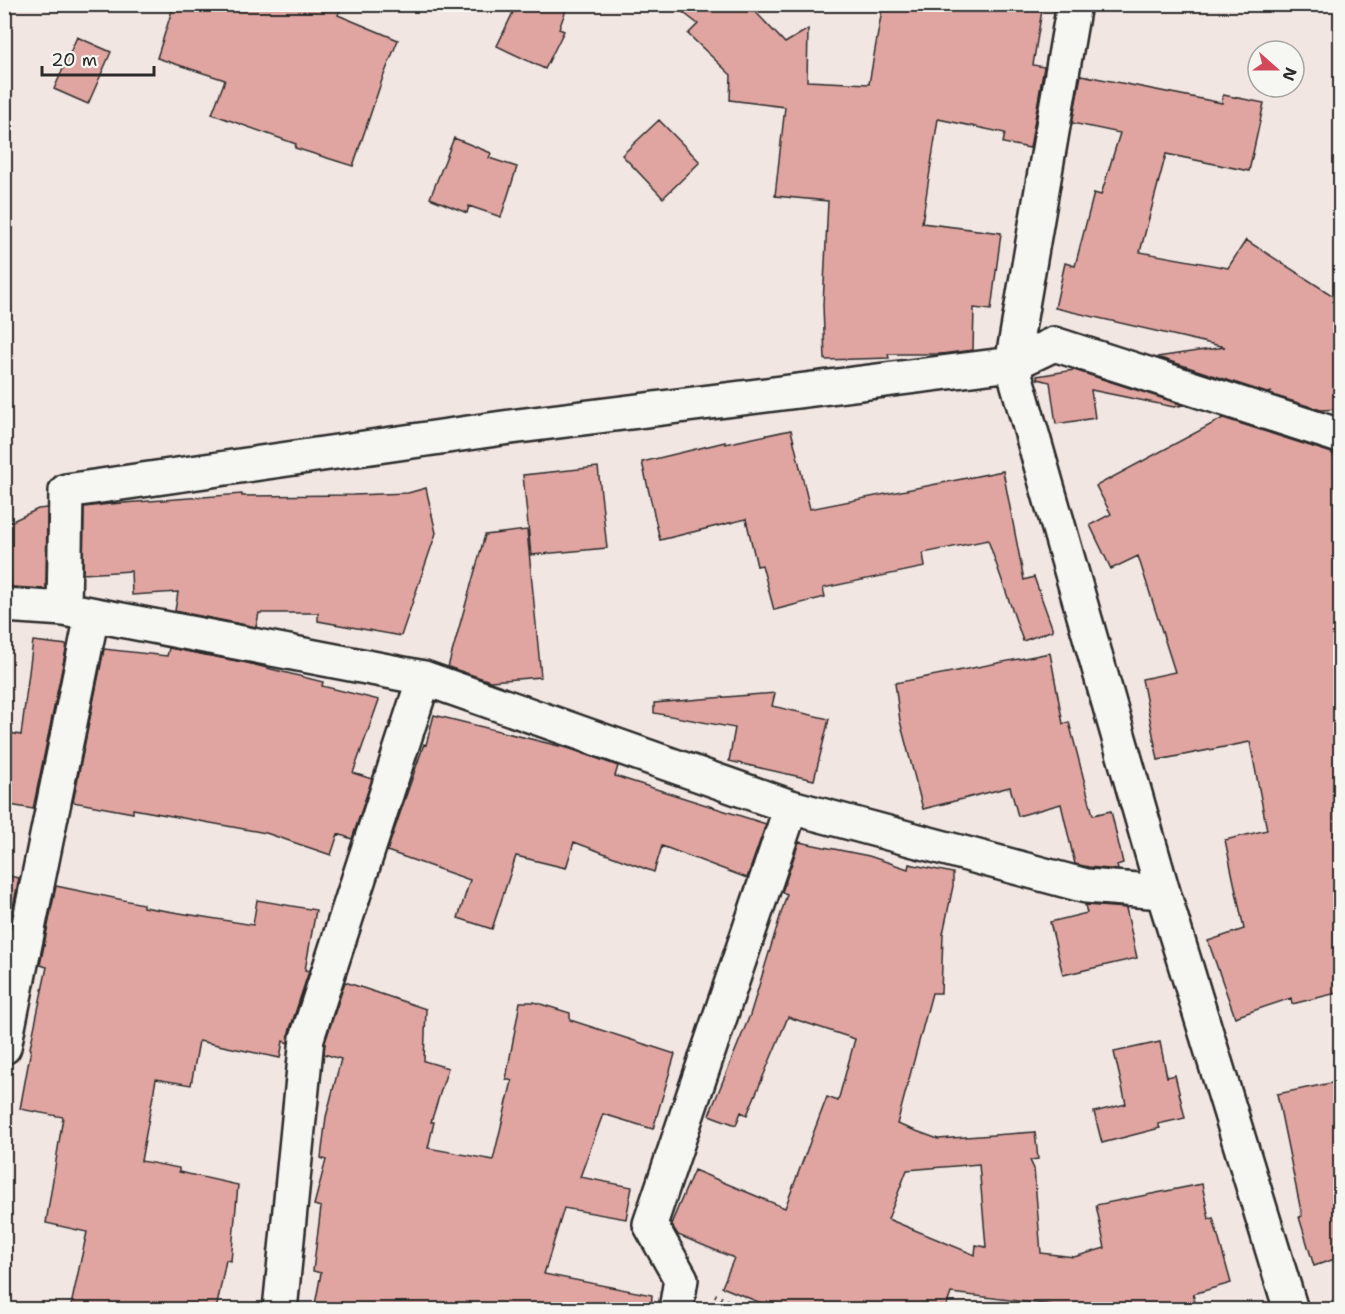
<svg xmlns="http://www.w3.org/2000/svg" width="1345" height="1314" font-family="'Shantell Sans',sans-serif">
<rect width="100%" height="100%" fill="#f2e6e2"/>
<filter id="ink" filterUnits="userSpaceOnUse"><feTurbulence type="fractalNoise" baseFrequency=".0167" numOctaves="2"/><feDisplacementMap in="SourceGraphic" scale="12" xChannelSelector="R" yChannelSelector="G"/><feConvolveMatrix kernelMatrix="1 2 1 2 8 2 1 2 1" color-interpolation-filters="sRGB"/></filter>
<g filter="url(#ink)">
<!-- building -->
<path fill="#e0a5a1" stroke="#2b2b2b" stroke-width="1.5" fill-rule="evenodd" d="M 174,4 L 342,4 L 338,15 L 398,40 L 382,80 L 353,166 L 295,148 L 296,144 L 212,114 L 225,80 L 157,58 Z
M 517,4 L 568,4 L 559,29 L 564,31 L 545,69 L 497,46 Z
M 672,4 L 748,4 L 785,43 L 808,29 L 807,81 L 869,84 L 883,4 L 1043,4 L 1033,65 L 1044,67 L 1030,148 L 1003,143 L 1005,133 L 938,119 L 922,223 L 1001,233 L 991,310 L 974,308 L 973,350 L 941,354 L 888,354 L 889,358 L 825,360 L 823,305 L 828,201 L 775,196 L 785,107 L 730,100 L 731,75 L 688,34 L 698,24 Z
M 77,37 L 111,52 L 88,104 L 54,89 Z
M 1081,75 L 1222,103 L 1223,95 L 1264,103 L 1249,171 L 1166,154 L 1140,252 L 1228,268 L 1246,240 L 1338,299 L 1341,328 L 1341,409 L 1321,410 L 1269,394 L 1272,392 L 1267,393 L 1157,357 L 1225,347 L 1055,308 L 1065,263 L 1075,266 L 1094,193 L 1101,195 L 1120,133 L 1072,123 Z
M 659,120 L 700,162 L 663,198 L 622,155 Z
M 454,138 L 491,153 L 489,158 L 517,167 L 501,217 L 469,206 L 467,213 L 430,198 Z
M 1074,370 L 1183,405 L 1174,407 L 1091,390 L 1095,418 L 1056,424 L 1050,382 L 1037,379 L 1037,376 Z
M 1223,418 L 1332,453 L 1341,469 L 1341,992 L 1292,1004 L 1291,998 L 1235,1017 L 1208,941 L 1244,929 L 1225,840 L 1267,830 L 1250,742 L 1158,760 L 1142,679 L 1175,672 L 1138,556 L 1111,569 L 1090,525 L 1111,514 L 1096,486 Z
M 791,430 L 810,509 L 1003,471 L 1024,580 L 1034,577 L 1053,630 L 1023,641 L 988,540 L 923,553 L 925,567 L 823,588 L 825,597 L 774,610 L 762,565 L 757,566 L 746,519 L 660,540 L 642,462 L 725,442 L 725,444 Z
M 598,467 L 607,548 L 531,555 L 523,475 Z
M 426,488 L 436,533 L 401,636 L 318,621 L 318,613 L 259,613 L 256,627 L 175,611 L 178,592 L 132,595 L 131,571 L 83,574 L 84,507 L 110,504 L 242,494 L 242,496 L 353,495 L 408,493 Z
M 47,508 L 46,589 L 11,587 L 8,523 L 38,509 Z
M 527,530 L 541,677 L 490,681 L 448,667 L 485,535 Z
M 33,641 L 67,645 L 33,809 L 4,804 L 4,732 L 21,735 Z
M 169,648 L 247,663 L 323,682 L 322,686 L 379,700 L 353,773 L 372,779 L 352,839 L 338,834 L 331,855 L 266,833 L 133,809 L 133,813 L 73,802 L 104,649 L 167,656 Z
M 1050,653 L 1063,724 L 1069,722 L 1093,815 L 1111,811 L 1123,863 L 1117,865 L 1118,870 L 1089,867 L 1075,864 L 1061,804 L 1018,816 L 1010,787 L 923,809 L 900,721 L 895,683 Z
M 775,693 L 772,706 L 829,719 L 814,780 L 729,761 L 735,728 L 654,713 L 654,703 Z
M 434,715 L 571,749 L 618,766 L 615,776 L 766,824 L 747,878 L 662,846 L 654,872 L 574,842 L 566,868 L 516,856 L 492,929 L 458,918 L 470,880 L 387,851 L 424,744 L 426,745 Z
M 799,842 L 869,856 L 908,869 L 909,864 L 953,873 L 953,886 L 943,934 L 941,993 L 932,993 L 897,1124 L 938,1139 L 1035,1132 L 1038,1159 L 1030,1160 L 1034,1169 L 1041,1253 L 1074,1257 L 1105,1248 L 1096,1205 L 1202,1184 L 1209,1219 L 1213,1218 L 1231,1283 L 1193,1294 L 1197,1310 L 1053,1310 L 1052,1305 L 951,1293 L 945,1310 L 778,1310 L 722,1287 L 734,1258 L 678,1235 L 671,1224 L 694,1170 L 785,1208 L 827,1097 L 838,1101 L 855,1039 L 788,1017 L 747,1115 L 741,1112 L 736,1125 L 709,1115 L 750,1015 L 787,894 L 782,892 ZM 979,1164 L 986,1247 L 976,1245 L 975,1255 L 888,1219 L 907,1170 Z
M 4,875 L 19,878 L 4,951 Z
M 56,886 L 143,904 L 143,907 L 253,925 L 257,900 L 316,910 L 305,970 L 309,971 L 289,1032 L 288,1043 L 283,1041 L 280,1058 L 199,1041 L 191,1085 L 156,1079 L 141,1161 L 179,1168 L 179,1172 L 238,1185 L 231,1261 L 226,1260 L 216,1310 L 70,1310 L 87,1232 L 46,1223 L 63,1117 L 20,1109 L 31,1049 L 30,1048 L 47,967 L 40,965 Z
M 1085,905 L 1126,908 L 1137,958 L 1063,975 L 1050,922 L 1087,913 Z
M 345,982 L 426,1009 L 424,1061 L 448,1068 L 431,1122 L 434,1122 L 428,1148 L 493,1160 L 512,1081 L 506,1079 L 520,1002 L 534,1002 L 570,1013 L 570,1020 L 675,1054 L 653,1129 L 603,1114 L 580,1177 L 632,1187 L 626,1219 L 564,1208 L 544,1274 L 652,1295 L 651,1310 L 314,1310 L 321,1273 L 313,1271 L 321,1207 L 314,1205 L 326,1160 L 321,1158 L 326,1117 L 341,1059 L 324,1054 L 325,1042 Z
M 1160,1042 L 1167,1077 L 1175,1075 L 1185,1118 L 1158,1124 L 1160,1128 L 1102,1143 L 1094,1112 L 1126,1104 L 1114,1052 Z
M 1341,1081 L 1341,1257 L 1314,1266 L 1299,1217 L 1302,1216 L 1277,1094 Z"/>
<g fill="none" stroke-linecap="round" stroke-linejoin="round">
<defs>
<path id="minor" d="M 4,605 L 64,609 L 424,678 L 791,807 L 1086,886 L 1163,892
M 64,609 L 66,491 L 503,428 L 1012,364 L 1074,4
M 4,1047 L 92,615
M 280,1310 L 307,1038 L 424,678
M 676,1310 L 681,1279 L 650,1224 L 791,807
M 1291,1310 L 1163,892 L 1012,364 L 1054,344 L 1340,436"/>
</defs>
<!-- minor casing -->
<use href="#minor" stroke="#2b2b2b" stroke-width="38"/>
<!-- path -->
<path stroke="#2b2b2b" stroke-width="4" stroke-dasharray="1.5 4.5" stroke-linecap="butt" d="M 715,1295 L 746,1310"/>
<!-- minor -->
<use href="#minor" stroke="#f6f6f2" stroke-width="33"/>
</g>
</g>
<!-- margin -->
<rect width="1345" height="1314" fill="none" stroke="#f6f6f2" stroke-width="24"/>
<rect x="12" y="12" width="1321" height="1290" fill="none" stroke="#2b2b2b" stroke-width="2" filter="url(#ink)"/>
<!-- north arrow -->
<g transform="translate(1276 69) rotate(111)"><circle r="28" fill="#f6f6f2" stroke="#a5a5a2" stroke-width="1.5"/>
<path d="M0-4.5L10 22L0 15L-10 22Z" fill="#d1495b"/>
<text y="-9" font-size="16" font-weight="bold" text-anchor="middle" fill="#2b2b2b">N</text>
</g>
<!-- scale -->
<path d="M42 66v9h112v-9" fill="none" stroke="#2b2b2b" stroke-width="3"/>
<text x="51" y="66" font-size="18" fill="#2b2b2b" stroke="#f6f6f2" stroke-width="4.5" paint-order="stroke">20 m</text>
</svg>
